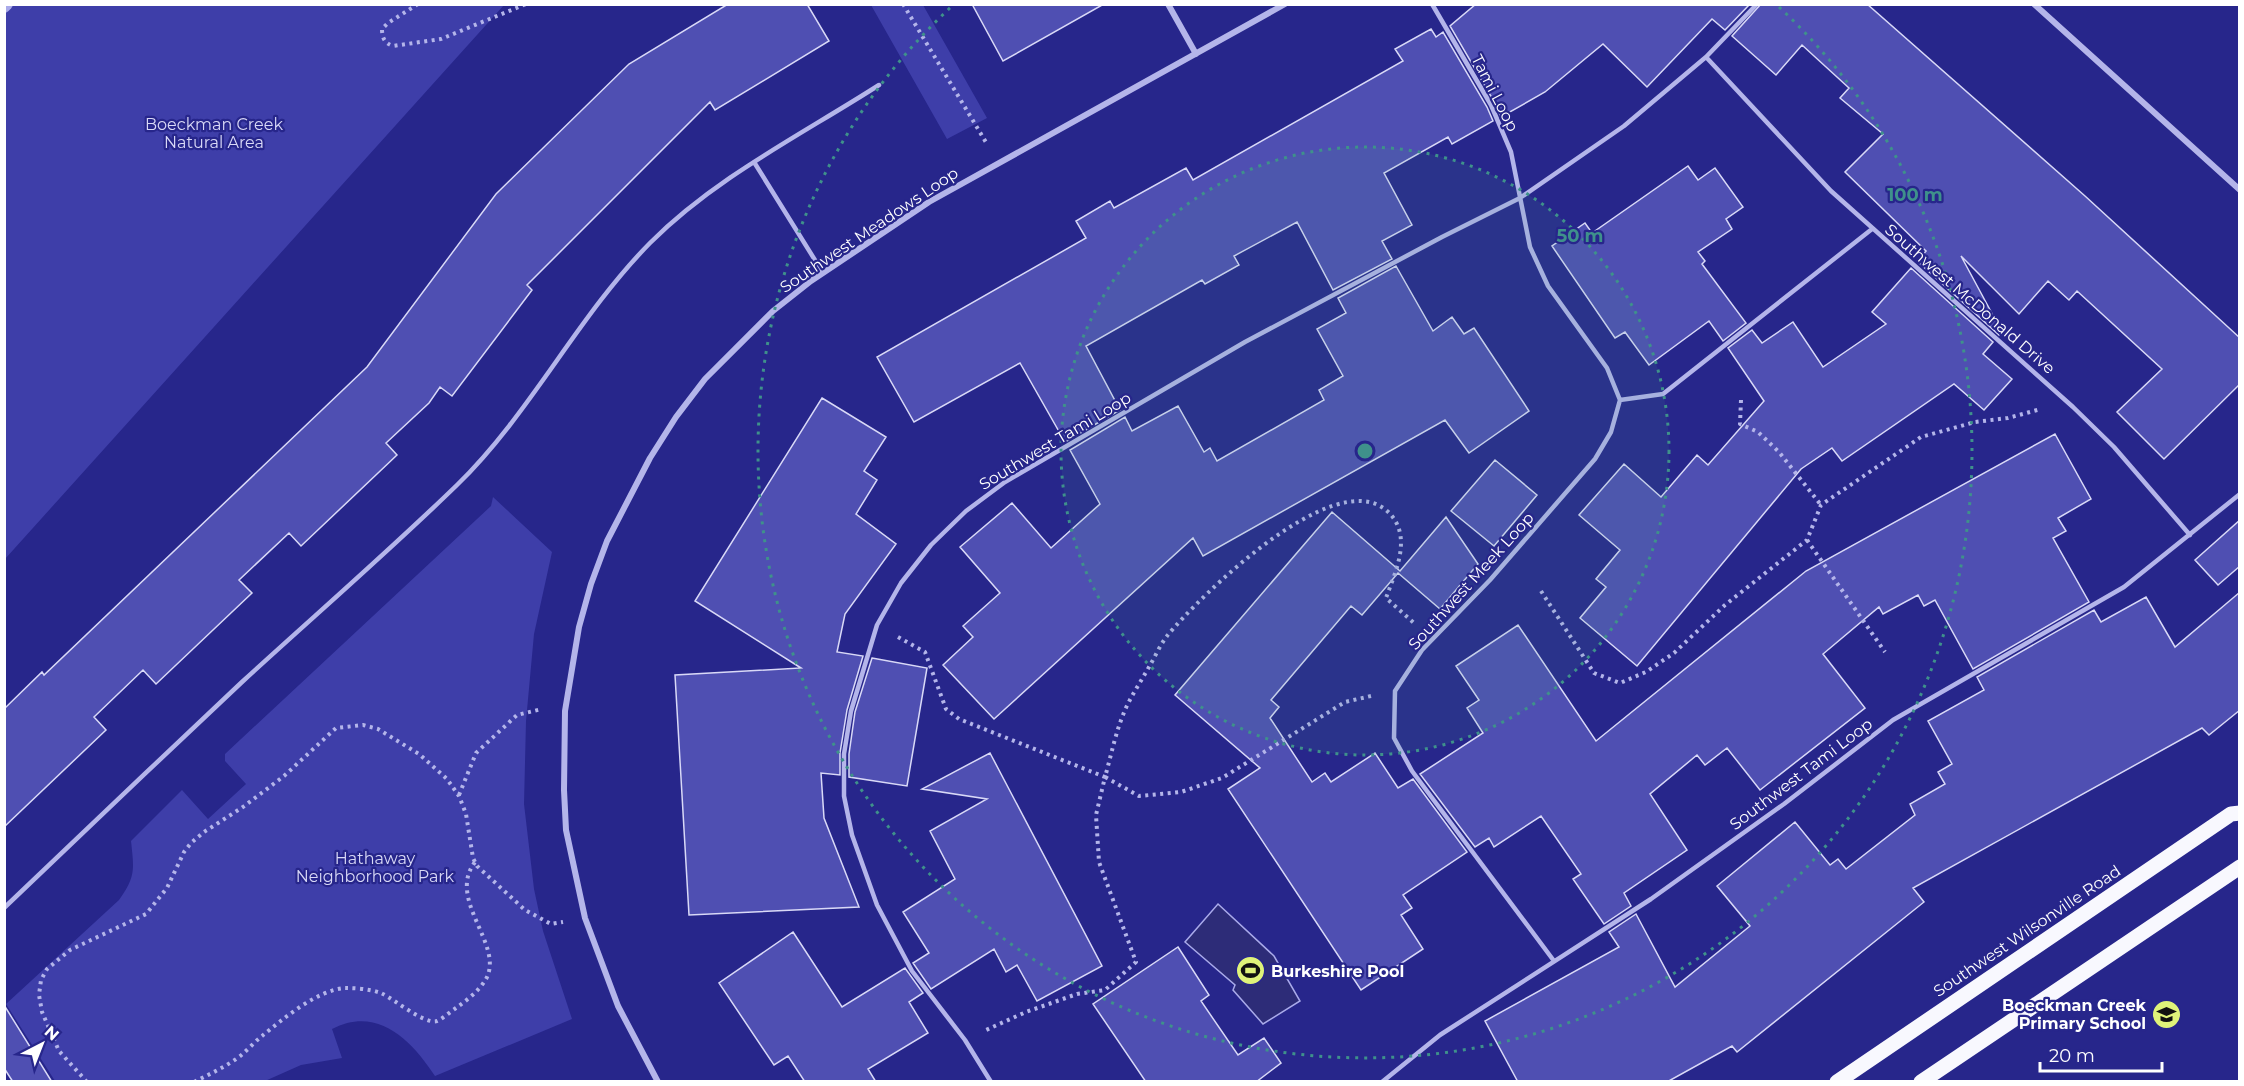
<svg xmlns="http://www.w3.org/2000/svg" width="2244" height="1086" font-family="Montserrat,sans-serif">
<rect width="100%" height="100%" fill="#27268b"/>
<!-- green -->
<path fill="#3e3ea9" d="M 5,4 L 504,5 L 5,559 L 4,5 Z
M 871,5 L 923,5 L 987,118 L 947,139 Z
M 493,497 L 552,552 L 534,634 L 526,721 L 524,804 L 534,889 L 543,931 L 572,1019 L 435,1076 C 412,1041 378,1005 332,1029 L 342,1058 L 301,1065 L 265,1081 L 55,1081 L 6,1004 L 119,900 C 136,876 134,869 131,841 L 182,790 L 208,819 L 246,784 L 225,761 L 225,754 L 491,506 Z"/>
<!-- water -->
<path fill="#2d2c78" stroke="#a9aaea" stroke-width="1.5" d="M 1218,904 L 1274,956 L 1300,1001 L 1263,1024 L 1233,990 L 1235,985 L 1185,942 Z"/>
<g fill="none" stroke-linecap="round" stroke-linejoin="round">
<!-- stream -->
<path stroke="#a9aaea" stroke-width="12" d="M 4,7 L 7,4"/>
</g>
<!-- building -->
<path fill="#4f4fb2" stroke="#d9d9f7" stroke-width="1.5" d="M 728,4 L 807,4 L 829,41 L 715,110 L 710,102 L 527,285 L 532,290 L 452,396 L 440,387 L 429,403 L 386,443 L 397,455 L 301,546 L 289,533 L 239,580 L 252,593 L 156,684 L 143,670 L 94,717 L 106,730 L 4,827 L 4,709 L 42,672 L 44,675 L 367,367 L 496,194 L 629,64 Z
M 972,4 L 1104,4 L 1003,61 Z
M 1476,4 L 1750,4 L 1725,30 L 1712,19 L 1647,87 L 1603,44 L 1545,92 L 1501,117 L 1495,103 L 1450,26 Z
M 1761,4 L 1867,4 L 2085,196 L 2240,338 L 2240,384 L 2164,459 L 2117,412 L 2162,369 L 2077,291 L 2069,300 L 2048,281 L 2019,314 L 1961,256 L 2002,332 L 1999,335 L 1917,261 L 1926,251 L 1845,172 L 1883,134 L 1840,98 L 1849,88 L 1802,45 L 1776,75 L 1732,36 Z
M 1431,29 L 1436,37 L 1443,32 L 1487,107 L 1493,121 L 1452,144 L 1448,137 L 1384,173 L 1412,225 L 1382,241 L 1392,259 L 1333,290 L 1297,222 L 1234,256 L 1239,265 L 1205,284 L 1202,280 L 1086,346 L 1120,410 L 1065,442 L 1020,363 L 914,422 L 877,357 L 1086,238 L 1076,221 L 1110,201 L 1114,208 L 1186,168 L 1193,180 L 1403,61 L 1395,49 Z
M 1688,166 L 1698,180 L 1715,168 L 1743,207 L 1726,219 L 1732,229 L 1698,252 L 1705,261 L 1702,264 L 1746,323 L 1723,341 L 1709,321 L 1649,365 L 1625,332 L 1615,338 L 1552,246 L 1585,223 L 1592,233 Z
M 1396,266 L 1433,331 L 1452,317 L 1464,334 L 1474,328 L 1529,411 L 1469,453 L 1445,420 L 1203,556 L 1193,538 L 994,719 L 943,665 L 973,637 L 963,626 L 1000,593 L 960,547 L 1012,503 L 1051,548 L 1100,504 L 1070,450 L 1125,417 L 1132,431 L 1178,406 L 1204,452 L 1210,448 L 1217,461 L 1324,400 L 1319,390 L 1343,376 L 1317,329 L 1346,313 L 1338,298 Z
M 1911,268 L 1993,342 L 1983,354 L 2012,379 L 1984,410 L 1954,384 L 1842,461 L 1832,448 L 1801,469 L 1637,666 L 1580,618 L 1606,587 L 1596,579 L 1620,550 L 1579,515 L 1624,464 L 1661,497 L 1697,455 L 1708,465 L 1764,401 L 1728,348 L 1752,330 L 1762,343 L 1793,322 L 1823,367 L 1886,324 L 1872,312 Z
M 822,398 L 886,437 L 864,471 L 877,480 L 856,514 L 896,544 L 845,614 L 837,652 L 863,656 L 847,710 L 840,753 L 840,775 L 821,773 L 824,818 L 859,907 L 689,915 L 675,675 L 801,668 L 695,601 Z
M 2055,434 L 2091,499 L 2058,518 L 2066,531 L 2053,538 L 2089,602 L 1973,669 L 1935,600 L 1924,606 L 1918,595 L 1883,614 L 1879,607 L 1823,654 L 1865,708 L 1760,790 L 1727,748 L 1705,765 L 1697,755 L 1650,794 L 1687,850 L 1624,893 L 1631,906 L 1604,924 L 1573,879 L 1581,874 L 1541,816 L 1494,847 L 1489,838 L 1475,847 L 1420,774 L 1483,733 L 1467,708 L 1479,700 L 1456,666 L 1518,625 L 1596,741 L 1806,571 Z
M 1495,460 L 1537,495 L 1494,546 L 1451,511 Z
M 1332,512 L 1400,571 L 1446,517 L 1478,564 L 1440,609 L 1398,573 L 1362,615 L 1351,606 L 1271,700 L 1279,707 L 1270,718 L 1312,782 L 1325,773 L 1331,782 L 1375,753 L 1398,788 L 1413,779 L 1467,852 L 1403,895 L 1412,908 L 1401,915 L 1423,949 L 1361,990 L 1228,789 L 1260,768 L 1175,695 Z
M 2240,520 L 2240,566 L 2218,585 L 2195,560 Z
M 2240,592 L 2240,710 L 2209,735 L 2202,728 L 1913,888 L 1924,902 L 1737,1052 L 1732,1046 L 1667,1082 L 1518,1082 L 1485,1021 L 1619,947 L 1609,932 L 1636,914 L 1675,987 L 1750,926 L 1717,886 L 1795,822 L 1830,865 L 1838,859 L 1846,869 L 1915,815 L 1910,804 L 1945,784 L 1938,772 L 1952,764 L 1928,721 L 1984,690 L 1977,677 L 2094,610 L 2101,622 L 2146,597 L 2175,647 Z
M 872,658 L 927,668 L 907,786 L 849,777 L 849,754 L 855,712 Z
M 990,753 L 1102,966 L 1037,1001 L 1017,965 L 1006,972 L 994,949 L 931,989 L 913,963 L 929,953 L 903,912 L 955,879 L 930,831 L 987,799 L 922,789 Z
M 793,932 L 842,1007 L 905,968 L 923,993 L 909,1002 L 928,1033 L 868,1069 L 876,1082 L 805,1082 L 788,1056 L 774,1065 L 719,983 Z
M 1178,947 L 1209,995 L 1201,1001 L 1238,1055 L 1264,1038 L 1281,1063 L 1256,1082 L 1146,1082 L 1093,1004 Z
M 4,1005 L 52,1082 L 13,1082 L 4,1068 Z"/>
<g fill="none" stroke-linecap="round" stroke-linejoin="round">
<!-- path -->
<path stroke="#b4b5ea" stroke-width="4" stroke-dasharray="3 4.5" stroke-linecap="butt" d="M 418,4 L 388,23 L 382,29 C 382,37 384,43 393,46 L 441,39 L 526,4
M 903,4 L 987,144
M 1741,400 L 1740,424 L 1758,432 L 1779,452 L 1821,505
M 1807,540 L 1885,652
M 1541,591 L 1594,673 L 1620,683 L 1646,672 L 1674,653 L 1725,605 L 1807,540 L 1821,505 L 1921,437 L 1975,422 L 2008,418 L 2041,409
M 898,637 L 925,652 L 946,709 L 959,719 L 1105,777 L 1096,815 L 1099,862 L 1136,962 L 1105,990 L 1077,994 L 1026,1012 L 986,1030
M 1371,696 L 1345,702 L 1222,778 L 1181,792 L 1139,796 L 1105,777 C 1111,756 1115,735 1123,715 C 1129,699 1140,683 1149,667 C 1155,657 1160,645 1167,636 C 1200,596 1332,466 1386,510 C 1414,534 1396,570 1386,598 L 1415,624
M 459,795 L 476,753 L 517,715 L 542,709
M 87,1082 L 59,1051 L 42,1012 L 39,995 L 41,980 L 47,969 L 70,950 L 146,914 L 167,888 L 184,852 L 191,843 L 204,832 L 243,807 L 284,776 L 336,728 L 363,725 L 378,729 L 419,754 L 447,779 L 459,796 L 466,814 L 473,858 L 477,866 L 525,910 L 551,924 L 563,922
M 194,1082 C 210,1074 225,1067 239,1057 C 247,1051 254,1042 262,1036 C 283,1019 317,990 345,988 C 356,988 370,989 381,993 C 394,999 425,1025 437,1021 C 444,1018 451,1011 456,1008 C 467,1000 479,991 486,979 C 505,945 446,900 475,862"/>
<!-- service -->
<path stroke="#b4b5ea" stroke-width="4.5" d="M 1432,4 L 1491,105 L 1511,152 L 1530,247 L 1548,286 L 1607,368 L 1620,400
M 1706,57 L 1831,191 L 2073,407 L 2114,447 L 2190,535
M 754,162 L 823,273
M 1620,400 L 1663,394 L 1872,229
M 4,908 C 84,832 162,757 242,682 C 314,616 387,553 457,485 C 531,413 577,317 650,243 C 716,177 801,135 879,85
M 1554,961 L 1412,771 L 1394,738 L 1395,691 L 1422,650 L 1490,580 L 1595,459 L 1611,432 L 1620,400
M 991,1082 L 965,1040 L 912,971 L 877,905 L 852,835 L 844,796 L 844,754 L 851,711 L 877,625 L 901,583 L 931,545 L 966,511 L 1005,482 L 1245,342 L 1442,237 L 1520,198 L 1624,126 L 1706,57 L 1757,4
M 1382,1082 L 1440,1035 L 1651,899 L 1784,804 L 1893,720 L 2124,587 L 2240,494"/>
<!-- minor -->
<path stroke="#b4b5ea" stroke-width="6" d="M 1168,4 L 1196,54
M 2034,4 L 2240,190
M 658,1082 L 618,1006 L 585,918 L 566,830 L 564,790 L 565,711 L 579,627 L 591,584 L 607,541 L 650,458 L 676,417 L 705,379 L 773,311 L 811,281 L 929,202 L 1285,4"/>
<!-- primary -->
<path stroke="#f8f8fe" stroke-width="15" d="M 1837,1082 L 2231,814 L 2240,813
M 1921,1082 L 2240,867"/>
</g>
<!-- distance rings -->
<circle cx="1365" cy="451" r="304" fill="#3f918b" fill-opacity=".12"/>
<g fill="none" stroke="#3f918b" stroke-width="3" stroke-dasharray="3 6">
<circle cx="1365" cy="451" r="304"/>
<path d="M1779 7A607 607 0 1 1 951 7"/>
</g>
<!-- icons -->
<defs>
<symbol id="stadium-disc" viewBox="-11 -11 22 22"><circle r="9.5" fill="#dff379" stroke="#27268b"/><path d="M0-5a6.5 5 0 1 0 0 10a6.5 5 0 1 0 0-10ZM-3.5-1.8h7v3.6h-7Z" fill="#111"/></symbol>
<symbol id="school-disc" viewBox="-11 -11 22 22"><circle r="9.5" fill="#dff379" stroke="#27268b"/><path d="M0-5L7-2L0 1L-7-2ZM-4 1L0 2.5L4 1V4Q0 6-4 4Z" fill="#111"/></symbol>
</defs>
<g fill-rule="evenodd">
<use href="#stadium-disc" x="1234" y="954" width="33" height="33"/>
<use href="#school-disc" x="2150" y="998" width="33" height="33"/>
</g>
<g text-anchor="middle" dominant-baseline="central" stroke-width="4.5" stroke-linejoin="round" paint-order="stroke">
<!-- street labels -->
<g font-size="16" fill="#fff" stroke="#27268b">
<text transform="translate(1495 93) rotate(63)">Tami Loop</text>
<text transform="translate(869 230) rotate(-34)">Southwest Meadows Loop</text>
<text transform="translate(1970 299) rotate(41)">Southwest McDonald Drive</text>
<text transform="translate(1055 441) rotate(-31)">Southwest Tami Loop</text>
<text transform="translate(1471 581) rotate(-48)">Southwest Meek Loop</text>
<text transform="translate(1801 774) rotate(-37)">Southwest Tami Loop</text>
<text transform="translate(2027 931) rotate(-34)">Southwest Wilsonville Road</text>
</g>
<!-- park labels -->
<g font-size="16" fill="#d9d9f7" stroke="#27268b">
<text x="214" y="124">Boeckman Creek<tspan x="214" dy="18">Natural Area</tspan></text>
<text x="375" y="858">Hathaway<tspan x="375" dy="18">Neighborhood Park</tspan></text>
</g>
<!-- poi labels -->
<g font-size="16" font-weight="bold" fill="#fff" stroke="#27268b" text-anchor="start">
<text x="1271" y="971">Burkeshire Pool</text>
<text x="2146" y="1005" text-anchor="end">Boeckman Creek<tspan x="2146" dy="18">Primary School</tspan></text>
</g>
</g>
<circle cx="1365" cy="451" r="9" fill="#3f918b" stroke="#27268b" stroke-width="3"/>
<g font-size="18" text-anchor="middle" font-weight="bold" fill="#3f918b" stroke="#27268b" stroke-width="4.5" stroke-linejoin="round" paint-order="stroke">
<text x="1915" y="201">100 m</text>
<text x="1580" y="242">50 m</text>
</g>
<!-- border -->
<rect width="2244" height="1086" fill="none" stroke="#ffffff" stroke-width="12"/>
<!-- north arrow -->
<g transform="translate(42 1044) rotate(42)" stroke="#27268b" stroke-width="4.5" paint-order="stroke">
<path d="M0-4.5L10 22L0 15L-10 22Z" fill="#ffffff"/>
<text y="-9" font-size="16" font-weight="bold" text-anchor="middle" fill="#ffffff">N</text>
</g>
<!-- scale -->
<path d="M2040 1062v9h122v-9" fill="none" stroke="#ffffff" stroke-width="3"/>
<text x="2049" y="1062" font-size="18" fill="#ffffff" stroke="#27268b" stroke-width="4.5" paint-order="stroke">20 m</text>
</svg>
